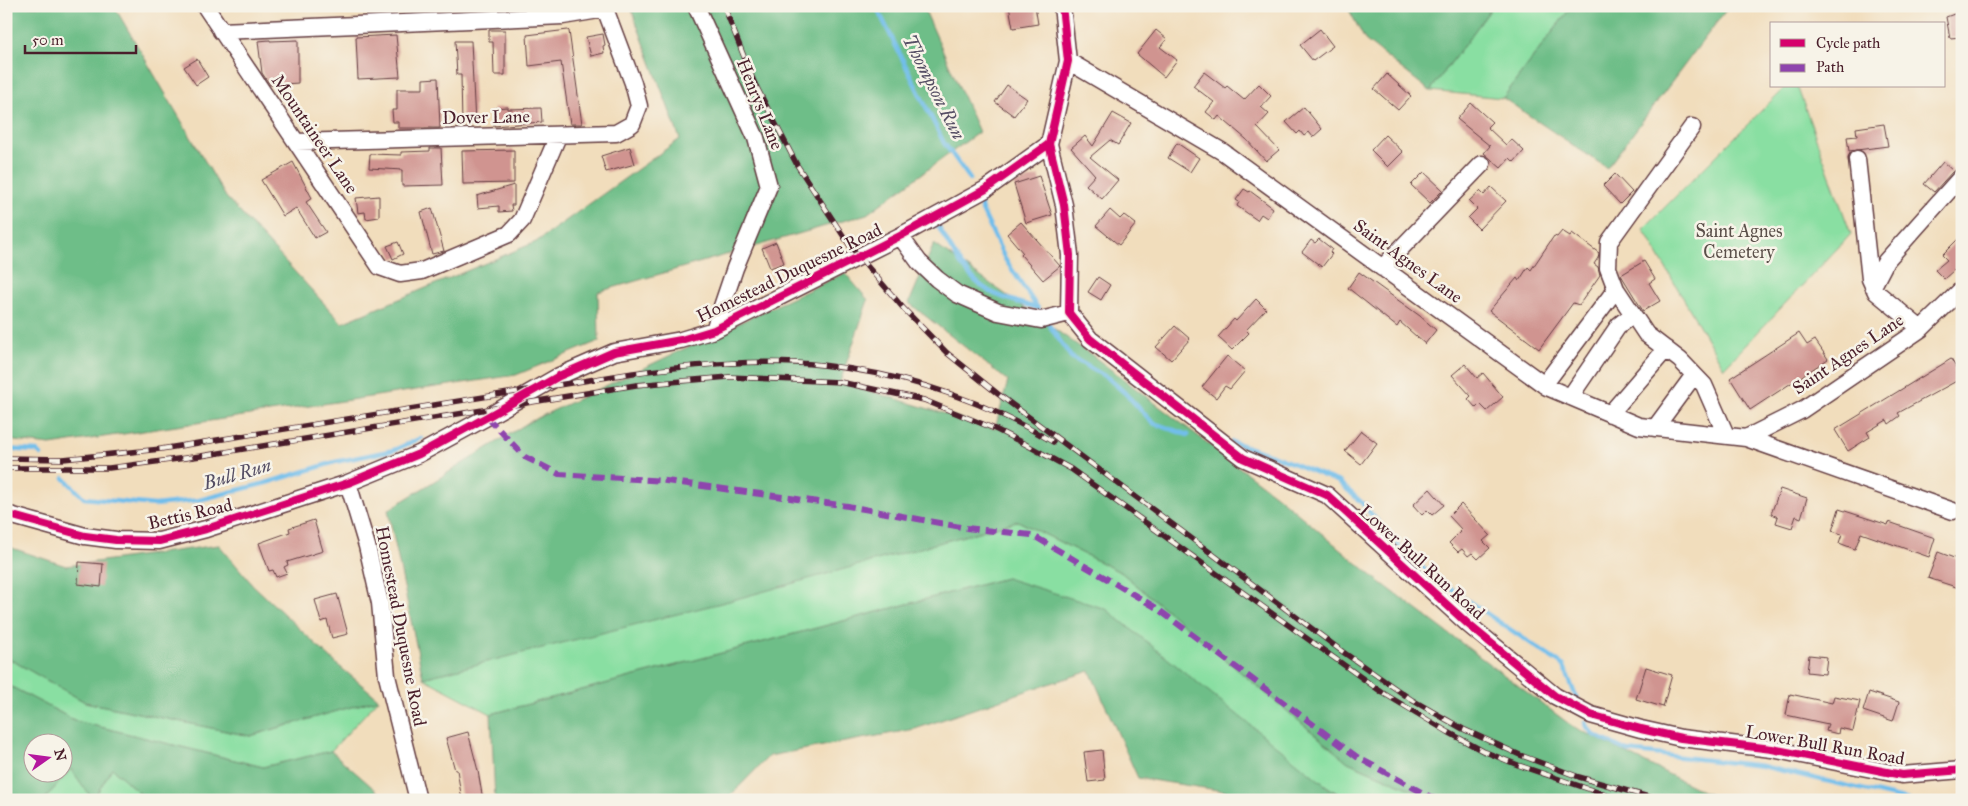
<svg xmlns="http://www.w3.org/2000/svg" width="1968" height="806" font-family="'IM FELL Great Primer',serif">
<rect width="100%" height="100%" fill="#f7f3e8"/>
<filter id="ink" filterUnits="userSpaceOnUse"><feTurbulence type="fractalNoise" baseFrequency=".02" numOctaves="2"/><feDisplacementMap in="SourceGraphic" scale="10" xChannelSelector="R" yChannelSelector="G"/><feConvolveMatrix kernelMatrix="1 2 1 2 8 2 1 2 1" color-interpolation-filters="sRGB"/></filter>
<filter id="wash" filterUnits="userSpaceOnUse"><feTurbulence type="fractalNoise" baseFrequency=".0096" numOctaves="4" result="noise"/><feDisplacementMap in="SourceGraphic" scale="20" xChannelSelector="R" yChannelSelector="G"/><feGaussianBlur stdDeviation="1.12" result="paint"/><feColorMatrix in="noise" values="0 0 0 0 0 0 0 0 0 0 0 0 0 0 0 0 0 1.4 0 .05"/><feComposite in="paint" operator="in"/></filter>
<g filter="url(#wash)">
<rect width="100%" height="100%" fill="#f1ddbc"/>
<!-- green -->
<path fill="#89dfa2" stroke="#6a7f66" d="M 1493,6 L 1572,6 L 1503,98 L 1430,91 Z
M 1786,86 L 1797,86 L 1851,234 L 1724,368 L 1643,229 Z
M 1018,521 L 1122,573 L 1348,762 L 1436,800 L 1348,800 L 1006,578 L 491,714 L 423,678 Z
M 6,657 L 85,702 L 250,736 L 379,699 L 331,751 L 263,767 L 76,721 L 6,684 Z
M 112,768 L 147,800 L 44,800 L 71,769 L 93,799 Z"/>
<!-- forest -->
<path fill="#6ebe88" stroke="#5c6e5a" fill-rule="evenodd" d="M 6,6 L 114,6 L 226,197 L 342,323 L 536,242 L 680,139 L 630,6 L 923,6 L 979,132 L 867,214 L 598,292 L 599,341 L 516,375 L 50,445 L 6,440 Z
M 1347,6 L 1493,6 L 1430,91 L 1365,40 Z
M 1572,6 L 1729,6 L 1607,168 L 1503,98 Z
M 934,244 L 1093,356 L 1277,496 L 1376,579 L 1572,726 L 1720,800 L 1436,800 L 1348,762 L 1122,573 L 1018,521 L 729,601 L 423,678 L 388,510 L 529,422 L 845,273 L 868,300 L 840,382 L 995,429 L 1008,381 L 909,303 Z
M 219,545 L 253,585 L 339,666 L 379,699 L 250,736 L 85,702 L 6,657 L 6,546 L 66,566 Z
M 1006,578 L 1106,609 L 1330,789 L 1348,800 L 1249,800 L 1244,794 L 1138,778 L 1090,671 L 1032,689 L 915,729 L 769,756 L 726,800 L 655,800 L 645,791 L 608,800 L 495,800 L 491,714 Z
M 6,684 L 76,721 L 263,767 L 331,751 L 387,800 L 147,800 L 112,768 L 93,800 L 71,769 L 44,800 L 6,800 ZM 32,744 L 62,744 L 62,774 L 32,774 Z"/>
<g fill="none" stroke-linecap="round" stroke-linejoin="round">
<!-- stream -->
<path stroke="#71beeb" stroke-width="4.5" d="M 876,6 L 944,143 L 970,179
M 981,201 L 981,208 L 1005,259 L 1043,316
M 931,225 L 938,226 C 952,250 965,277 989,291 C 1003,299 1022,303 1038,308
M 1047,322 L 1071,357 L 1108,378 L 1125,393 L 1153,423 L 1188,435
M 1232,442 L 1272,455 L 1339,482 L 1361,502 L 1407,556 L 1464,598 L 1564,666 L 1578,702
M 6,449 L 37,451 L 41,455
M 64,478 L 84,498 L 155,505 L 199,500 L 266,483 L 335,462 L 394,450 L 421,438
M 1585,722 L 1587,727 L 1594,735 L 1627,751 L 1762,766 L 1908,800"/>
</g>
<g id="blocks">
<!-- building -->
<path fill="#d09490" d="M 1009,6 L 1035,6 L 1038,24 L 1013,28 Z
M 1957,13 L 1959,17 L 1962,16 L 1962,37 L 1950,38 L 1946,17 Z
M 1320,29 L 1333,46 L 1313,61 L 1300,45 Z
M 489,30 L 505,30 L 505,75 L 494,75 L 493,42 L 489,42 Z
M 568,30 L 569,31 L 582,124 L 570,124 L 561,62 L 529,66 L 527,35 Z
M 1156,30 L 1167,39 L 1160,47 L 1177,60 L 1164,77 L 1137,54 Z
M 603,34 L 605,45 L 603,46 L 604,53 L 591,56 L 586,37 Z
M 396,35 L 400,77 L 358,79 L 356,37 Z
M 270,40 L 270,41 L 298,40 L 298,83 L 270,85 L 262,73 L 258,41 Z
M 455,41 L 471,41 L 475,124 L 462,125 L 461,75 L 457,75 Z
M 197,59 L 208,77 L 196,85 L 184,67 Z
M 1204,72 L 1225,88 L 1227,86 L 1244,100 L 1259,84 L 1271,96 L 1261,107 L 1269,114 L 1257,127 L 1279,150 L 1266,161 L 1246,139 L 1219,116 L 1216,120 L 1206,112 L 1214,102 L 1193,86 Z
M 1387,74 L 1411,96 L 1398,110 L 1374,89 Z
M 438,78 L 440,128 L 398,128 L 398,122 L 393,122 L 392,110 L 397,110 L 397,89 L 423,89 L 423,79 Z
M 1007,85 L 1027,99 L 1014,116 L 995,102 Z
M 1471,103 L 1492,122 L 1487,127 L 1506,145 L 1511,139 L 1524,151 L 1514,162 L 1510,158 L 1501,168 L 1484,153 L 1490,146 L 1457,119 Z
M 508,107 L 508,109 L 541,108 L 542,122 L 494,126 L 494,108 Z
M 1304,107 L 1322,129 L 1313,137 L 1309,132 L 1304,136 L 1300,131 L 1297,134 L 1286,122 Z
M 1113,113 L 1131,123 L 1118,145 L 1110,140 L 1090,157 L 1118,180 L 1102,199 L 1086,185 L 1095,175 L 1071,148 L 1085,136 L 1093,146 Z
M 1884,124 L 1888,146 L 1849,151 L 1847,137 L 1857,136 L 1856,128 Z
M 1385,135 L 1403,152 L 1388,167 L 1371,150 Z
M 1177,143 L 1199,158 L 1190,172 L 1168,158 Z
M 630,147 L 635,164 L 606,172 L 601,156 Z
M 430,148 L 441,148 L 443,185 L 402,186 L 402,170 L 369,168 L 370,154 L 401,155 L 401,152 L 430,151 Z
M 514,150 L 514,183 L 463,184 L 462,151 Z
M 293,162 L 312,198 L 306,202 L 326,232 L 315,238 L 296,208 L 283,216 L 261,180 Z
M 1943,162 L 1953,171 L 1934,192 L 1924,184 Z
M 1424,172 L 1443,190 L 1430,203 L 1411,185 Z
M 1615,174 L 1632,192 L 1620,204 L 1603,186 Z
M 1039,176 L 1052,215 L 1026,223 L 1014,184 Z
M 514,185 L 514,205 L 511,205 L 512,211 L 499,212 L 499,206 L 478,208 L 477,196 Z
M 1491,187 L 1506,201 L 1479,229 L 1468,218 L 1477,209 L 1469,201 L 1480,191 L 1484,195 Z
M 1244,189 L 1249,192 L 1250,191 L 1273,208 L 1267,218 L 1261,214 L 1257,220 L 1237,206 L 1239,202 L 1236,200 Z
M 379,196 L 379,217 L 366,219 L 365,212 L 358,213 L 356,198 Z
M 432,208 L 444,251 L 432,254 L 421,212 Z
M 1110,210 L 1120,219 L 1124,215 L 1136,224 L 1119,245 L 1096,226 Z
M 1021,222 L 1060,266 L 1043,280 L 1021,255 L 1023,253 L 1007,234 Z
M 1562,231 L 1570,236 L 1572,233 L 1599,253 L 1598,258 L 1594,264 L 1598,267 L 1600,275 L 1579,305 L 1573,303 L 1539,349 L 1489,311 L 1517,278 L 1519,281 L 1528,267 L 1531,270 L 1554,236 L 1557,237 Z
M 1962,235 L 1962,266 L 1956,272 L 1954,270 L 1944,279 L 1935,270 L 1947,260 L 1942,255 Z
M 1319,239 L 1332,249 L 1330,252 L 1332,254 L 1322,267 L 1302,252 L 1311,240 L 1315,243 Z
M 398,242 L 403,254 L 393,259 L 387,246 Z
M 776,242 L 784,263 L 770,268 L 762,248 Z
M 1644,261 L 1655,279 L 1649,283 L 1660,301 L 1643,311 L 1621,275 Z
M 1359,272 L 1420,316 L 1436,330 L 1425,344 L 1400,322 L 1397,327 L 1348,288 Z
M 1098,277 L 1110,285 L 1101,300 L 1088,292 Z
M 1256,299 L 1266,309 L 1246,330 L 1249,333 L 1232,350 L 1218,337 L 1234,319 L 1236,321 Z
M 1175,326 L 1190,339 L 1171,360 L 1156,347 Z
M 1799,333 L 1807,345 L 1815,340 L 1828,359 L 1750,410 L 1730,378 Z
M 1227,356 L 1245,371 L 1230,389 L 1225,386 L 1216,398 L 1202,387 Z
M 1951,359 L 1962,378 L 1898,413 L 1900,416 L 1889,424 L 1887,420 L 1867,432 L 1870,437 L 1848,451 L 1835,430 Z
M 1465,364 L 1477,378 L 1483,373 L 1503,397 L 1487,411 L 1480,404 L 1476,408 L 1468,399 L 1471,396 L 1452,375 Z
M 1361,431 L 1377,443 L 1361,464 L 1345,451 Z
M 1430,489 L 1444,505 L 1432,515 L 1427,510 L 1422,515 L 1413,505 Z
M 1780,489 L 1807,498 L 1801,518 L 1796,516 L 1792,528 L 1776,523 L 1778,517 L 1771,514 Z
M 1461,504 L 1490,535 L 1483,541 L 1490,548 L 1478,559 L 1472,553 L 1468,556 L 1462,549 L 1458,552 L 1449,543 L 1462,530 L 1449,516 Z
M 1839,509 L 1888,525 L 1889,522 L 1935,538 L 1929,557 L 1861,533 L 1855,549 L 1839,543 L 1842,534 L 1832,531 Z
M 314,520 L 323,551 L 287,562 L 288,565 L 284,567 L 287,573 L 276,577 L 273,570 L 269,571 L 259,543 L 290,532 L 289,528 Z
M 1938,552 L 1962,561 L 1962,589 L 1928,578 Z
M 79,562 L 103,564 L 101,587 L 78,584 Z
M 337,594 L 348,634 L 332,638 L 327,620 L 321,622 L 315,600 Z
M 1809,655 L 1827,657 L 1825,674 L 1807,672 Z
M 1646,667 L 1672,675 L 1663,707 L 1636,699 Z
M 1869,692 L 1899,702 L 1893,721 L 1863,711 Z
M 1790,694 L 1832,703 L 1834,696 L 1860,701 L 1853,731 L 1839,728 L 1838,734 L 1826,731 L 1828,724 L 1786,715 Z
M 468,732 L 478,771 L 483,800 L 462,800 L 457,770 L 455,770 L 446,738 Z
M 1102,750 L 1105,780 L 1088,782 L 1084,752 Z"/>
</g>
</g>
<g filter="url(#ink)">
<use href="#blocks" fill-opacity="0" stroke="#633c41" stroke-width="1"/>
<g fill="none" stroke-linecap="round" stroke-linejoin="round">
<defs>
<path id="minor" d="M 205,6 L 380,267 L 400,274 L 422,271 L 509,234 L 522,220 L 558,136
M 696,6 L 756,138 L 769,186 L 735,268 L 714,330
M 221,31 L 563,16 L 605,9
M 1068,61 L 1223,152 L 1547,387 L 1639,426 L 1746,438 L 1953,511
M 296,142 L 616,133 L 632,124 L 639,106 L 633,83 L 604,6
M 1049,144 L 1064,205 L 1070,255 L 1069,313 L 1090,339 L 1243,458 L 1327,495 L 1469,625 L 1555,696 L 1591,715 L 1641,729 L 1681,738 L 1772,749 L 1902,775 L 1962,770
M 1857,159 L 1870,279 L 1876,292 L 1921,329
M 900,236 L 919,262 L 937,279 L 957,294 L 998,312 L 1041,320 L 1069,313
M 1382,268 L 1482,164
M 1873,286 L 1886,261 L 1962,176
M 1616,289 L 1608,268 L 1609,242 L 1692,127
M 1544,385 L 1616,289 L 1646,334 L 1680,360 L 1704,385 L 1726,435
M 1570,397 L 1619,325 L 1633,314
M 1610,414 L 1666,349
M 1655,428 L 1694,375
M 1746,438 L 1802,410 L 1921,329 L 1962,289
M 348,483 L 367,546 L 380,603 L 387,676 L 418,800
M 6,514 L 85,536 L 116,540 L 159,541 L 206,529 L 348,483 L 419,454 L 487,417 L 559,376 L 614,352 L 681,340 L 714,330 L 900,236 L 986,189 L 1049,144 L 1068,61 L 1062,6"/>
</defs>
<!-- minor casing -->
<use href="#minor" stroke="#633c41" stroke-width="19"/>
<!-- minor -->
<use href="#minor" stroke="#fff" stroke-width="16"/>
<defs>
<path id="rail" d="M 724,6 L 754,82 L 797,165 L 850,246 L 904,309 L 947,353 L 998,394 L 1227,565 L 1343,652 L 1412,700 L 1463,729 L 1520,755 L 1579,777 L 1659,800
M 6,458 L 63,459 L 161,449 L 633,373 C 695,365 759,358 822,365 C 903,374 983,400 1053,442
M 6,468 L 109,468 L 201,456 L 636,385 L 729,377 L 840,382 L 924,400 L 995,429 L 1025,444 L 1071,469 L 1383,693 L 1448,732 L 1483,751 L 1518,765 L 1621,800"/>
</defs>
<!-- rail casing -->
<use href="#rail" stroke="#4a1f2b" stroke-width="5.5"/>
<!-- rail -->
<use href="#rail" stroke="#f7f3e8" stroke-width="4" stroke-dasharray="11" stroke-linecap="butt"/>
<!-- quiet -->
<path stroke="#8e44ad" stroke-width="6" stroke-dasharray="12 6" stroke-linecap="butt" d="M 487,417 L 525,457 L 559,474 L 666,481 L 848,506 L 966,528 L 1032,535 L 1155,607 L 1357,757 L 1436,800"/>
<defs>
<path id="cycleway" d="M 1049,144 L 1064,205 L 1070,255 L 1069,313 L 1090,339 L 1243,458 L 1327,495 L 1469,625 L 1555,696 L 1591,715 L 1641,729 L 1681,738 L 1772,749 L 1902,775 L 1962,770
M 6,514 L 85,536 L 116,540 L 159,541 L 206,529 L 348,483 L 419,454 L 487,417 L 559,376 L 614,352 L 681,340 L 714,330 L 900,236 L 986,189 L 1049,144 L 1068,61 L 1062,6"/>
</defs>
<!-- cycleway casing -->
<use href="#cycleway" stroke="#f7f3e8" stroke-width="11"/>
<!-- cycleway -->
<use href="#cycleway" stroke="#d6006c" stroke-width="8"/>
</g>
</g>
<g text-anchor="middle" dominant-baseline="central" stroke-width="5" stroke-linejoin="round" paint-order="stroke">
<!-- street labels -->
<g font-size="18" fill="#4a1f2b" stroke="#f7f3e8">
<text transform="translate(760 104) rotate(68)">Henrys Lane</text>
<text transform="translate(486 117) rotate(-1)">Dover Lane</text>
<text transform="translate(315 134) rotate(56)">Mountaineer Lane</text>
<text transform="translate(1408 261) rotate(36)">Saint Agnes Lane</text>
<text transform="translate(789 273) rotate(-26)">Homestead Duquesne Road</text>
<text transform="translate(1848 354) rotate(-34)">Saint Agnes Lane</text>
<text transform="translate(190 514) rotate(-13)">Bettis Road</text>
<text transform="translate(1422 562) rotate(42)">Lower Bull Run Road</text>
<text transform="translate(401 626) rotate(79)">Homestead Duquesne Road</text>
<text transform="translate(1825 745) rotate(10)">Lower Bull Run Road</text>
</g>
<!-- park labels -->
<g font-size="18" fill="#5a4f49" stroke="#f7f3e8">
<text x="1739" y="231">Saint Agnes<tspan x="1739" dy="21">Cemetery</tspan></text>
</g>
<!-- water labels -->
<g font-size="19" font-style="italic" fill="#564f65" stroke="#f7f3e8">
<text transform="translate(934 87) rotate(63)">Thompson Run</text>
<text transform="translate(237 474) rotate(-16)">Bull Run</text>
</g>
</g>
<!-- margin -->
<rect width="1968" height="806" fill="none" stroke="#f7f3e8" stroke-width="25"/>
<!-- legend -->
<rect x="1770" y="22" width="175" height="65" fill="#f7f3e8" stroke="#b29e9c"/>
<rect x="1780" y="39" width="25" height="8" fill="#d6006c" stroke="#b29e9c"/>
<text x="1816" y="48" font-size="15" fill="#4a1f2b">Cycle path</text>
<rect x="1780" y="64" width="25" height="8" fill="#8e44ad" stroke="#b29e9c"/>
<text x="1816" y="72" font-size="15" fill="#4a1f2b">Path</text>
<!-- north arrow -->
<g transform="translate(48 758) rotate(76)"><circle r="24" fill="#f7f3e8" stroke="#b29e9c"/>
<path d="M0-4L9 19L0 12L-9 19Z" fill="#b5179e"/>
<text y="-8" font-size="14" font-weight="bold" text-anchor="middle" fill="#4a1f2b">N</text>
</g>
<!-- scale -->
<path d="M25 45v8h111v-8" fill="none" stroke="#4a1f2b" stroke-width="2.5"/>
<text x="32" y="45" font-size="15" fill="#4a1f2b" stroke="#f7f3e8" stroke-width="4" paint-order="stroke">50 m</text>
</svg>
